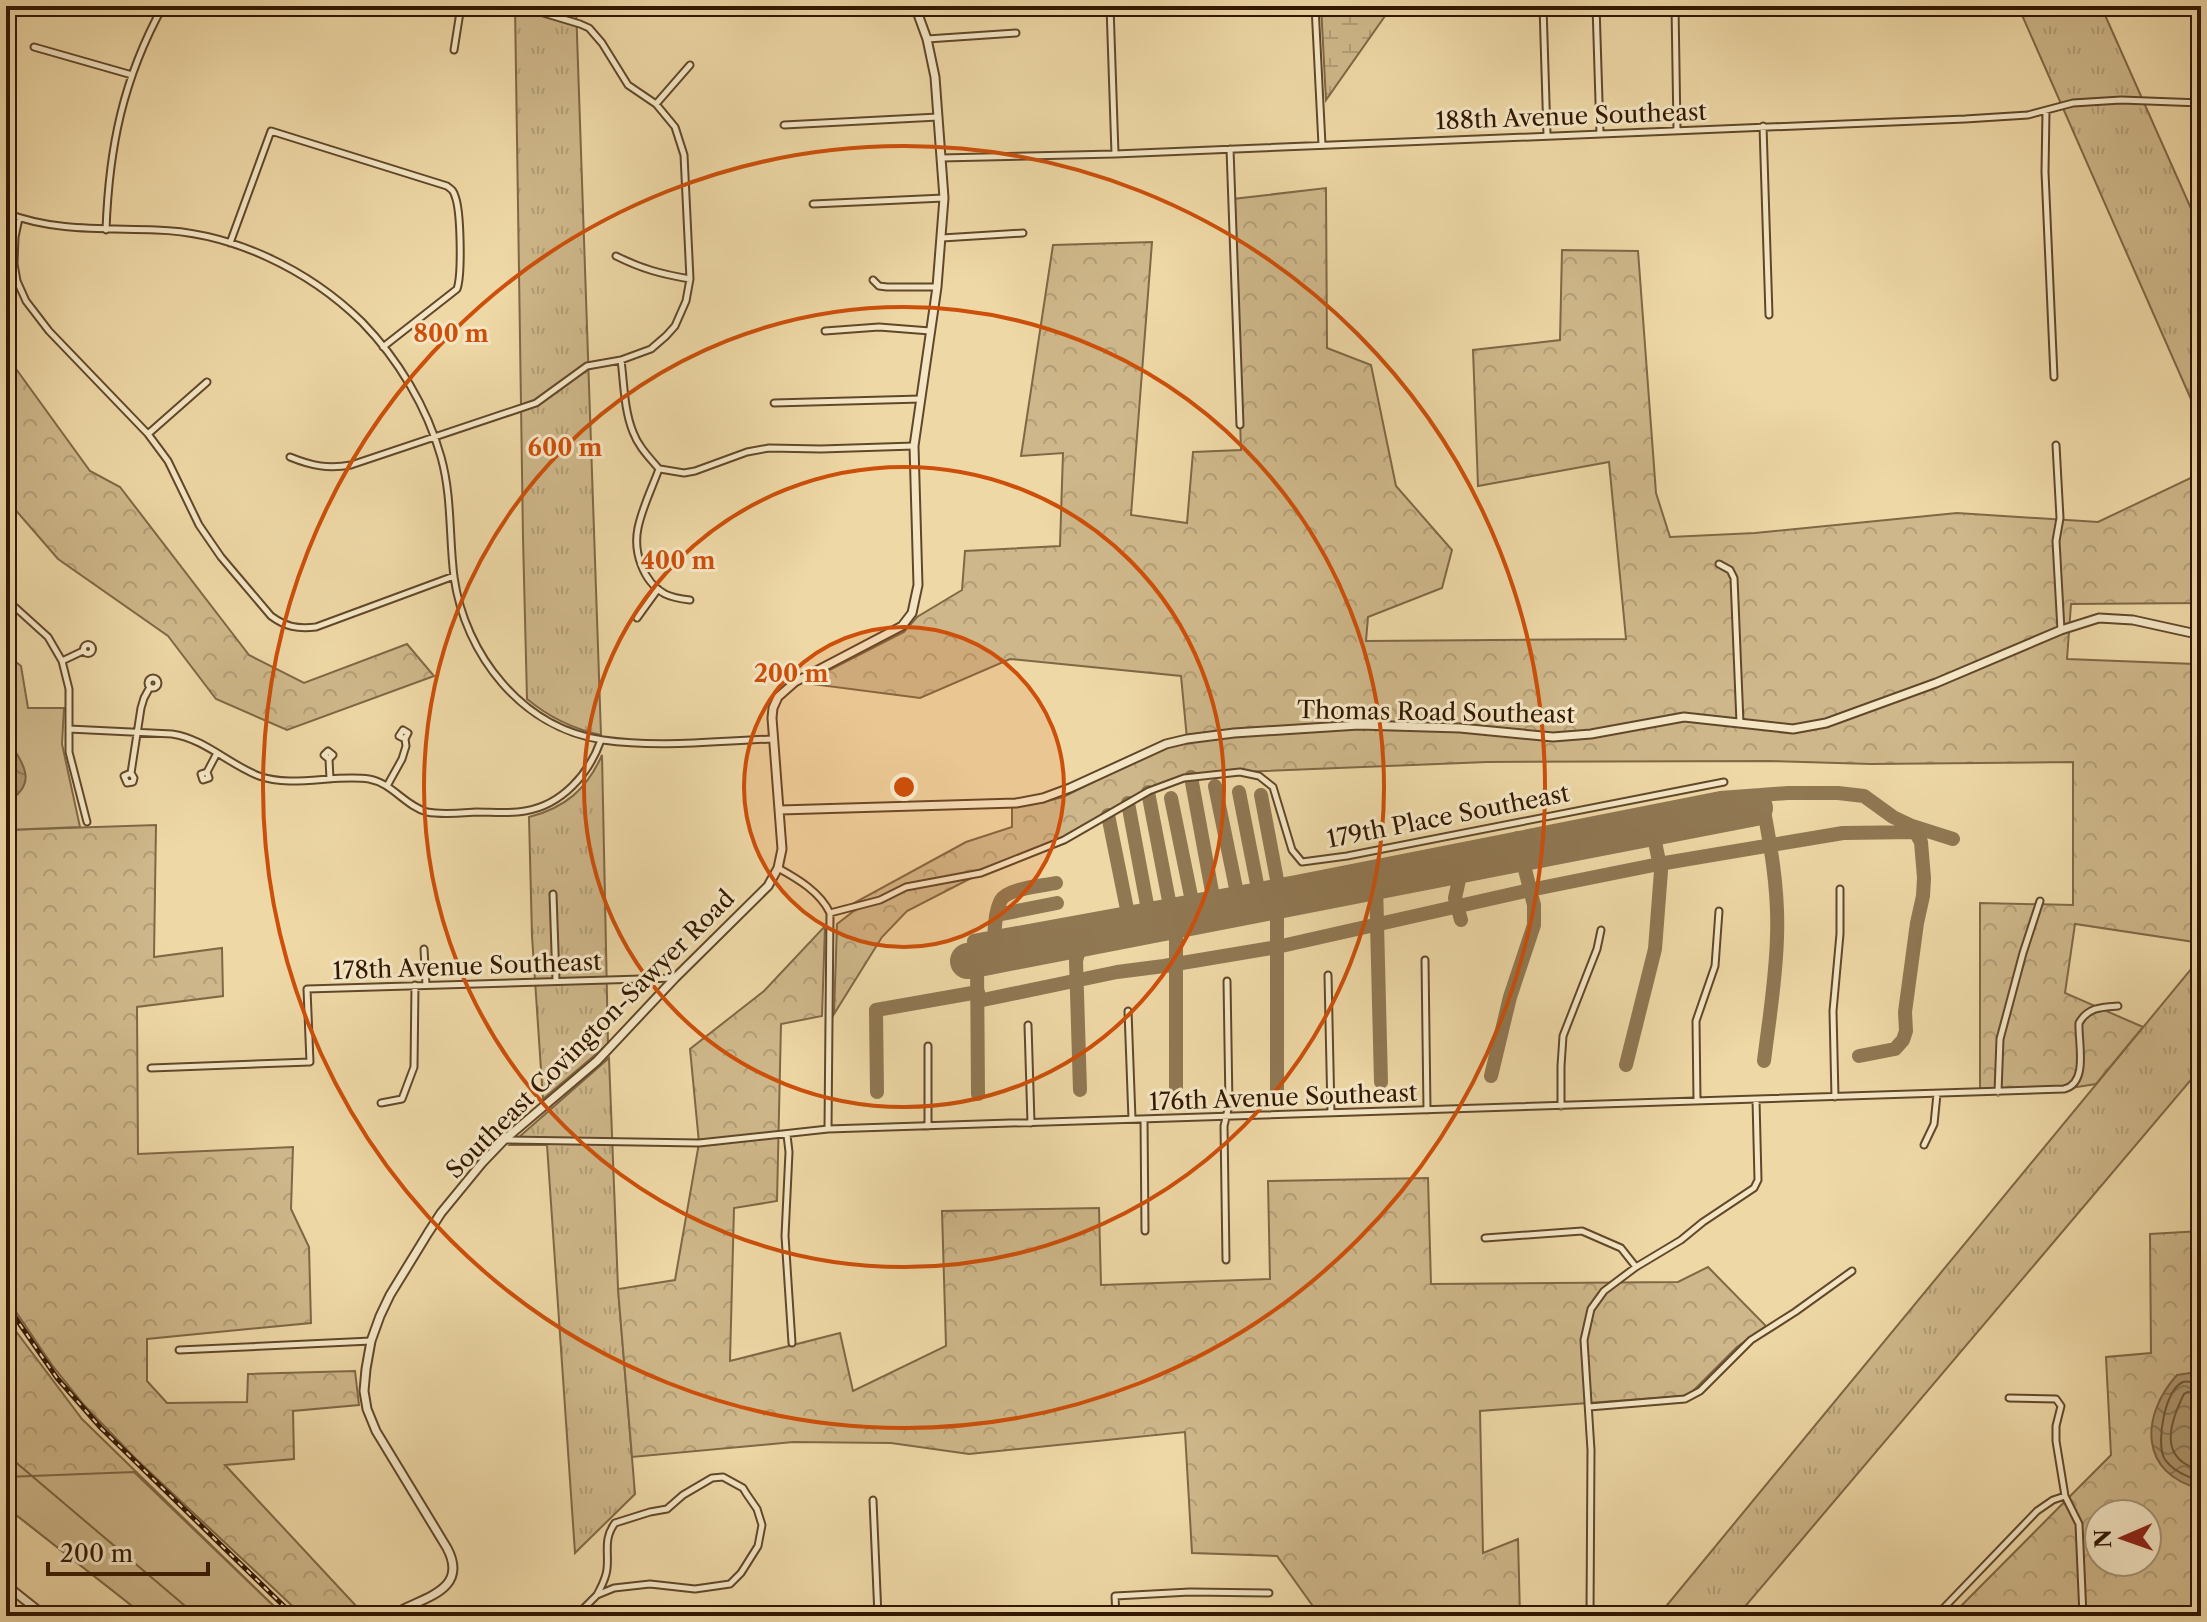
<svg xmlns="http://www.w3.org/2000/svg" width="2207" height="1622" font-family="'Libre Caslon Text',serif">
<defs>
<pattern id="grass-tufts" width="24" height="20" patternUnits="userSpaceOnUse" patternTransform="scale(2)"><rect width="24" height="20" fill="#ceb78a"/><path d="M3 7l-1-3M5 7V3M7 7l1-3M15 17l-1-3M17 17v-4M19 17l1-3" fill="none" stroke="#b19d75"/></pattern>
<pattern id="forest-crowns" width="20" height="18" patternUnits="userSpaceOnUse" patternTransform="scale(2)"><rect width="20" height="18" fill="#ceb78a"/><path d="M2 6a3 3 0 1 1 6 0M12 15a3 3 0 1 1 6 0" fill="none" stroke="#b19d75"/></pattern>
<pattern id="wetland-marsh" width="20" height="14" patternUnits="userSpaceOnUse" patternTransform="scale(2)"><rect width="20" height="14" fill="#ceb78a"/><path d="M1 5h8M5 5V1M11 12h8M15 12V8" fill="none" stroke="#b19d75"/></pattern>
<pattern id="water-waves" width="16" height="10" patternUnits="userSpaceOnUse" patternTransform="scale(2)"><rect width="16" height="10" fill="#ae966e"/><path d="M0 5q4-4 8 0t8 0" fill="none" stroke="#8e7958"/></pattern>
</defs>
<rect width="100%" height="100%" fill="#eed8a6"/>
<filter id="stains"><feTurbulence type="fractalNoise" baseFrequency=".0025" numOctaves="4"/><feColorMatrix values="0 0 0 0 .2 0 0 0 0 .09 0 0 0 0 .02 0 0 0 .5 -.17"/></filter>
<radialGradient id="worn" r=".72"><stop offset=".6" stop-color="#630" stop-opacity="0"/><stop offset="1" stop-color="#630" stop-opacity=".3"/></radialGradient>
<!-- grass -->
<path fill="url(#grass-tufts)" stroke="#806745" stroke-width="2" d="M 515,6 L 576,6 L 601,735 C 573,729 550,718 527,699 L 523,538 Z
M 2018,6 L 2101,6 L 2201,231 L 2201,422 Z
M 602,755 L 608,1044 L 543,1099 L 532,936 L 529,817 C 565,808 587,789 602,755 Z
M 2201,957 L 2201,1068 L 1737,1616 L 1658,1616 Z
M 609,1058 L 618,1288 L 635,1494 L 575,1553 L 547,1145 L 510,1145 Z"/>
<!-- forest -->
<path fill="url(#forest-crowns)" stroke="#806745" stroke-width="2" fill-rule="evenodd" d="M 1326,188 L 1327,348 L 1371,365 L 1396,486 L 1452,550 L 1442,588 L 1368,617 L 1366,641 L 1626,639 L 1609,462 L 1478,486 L 1473,350 L 1560,340 L 1562,250 L 1638,251 L 1656,493 L 1670,537 L 1755,533 L 1957,513 L 2098,522 L 2201,473 L 2201,603 L 2071,604 L 2067,659 L 2195,664 L 2201,691 L 2201,943 L 2075,924 L 2065,993 L 2143,1027 L 2096,1084 L 2064,1089 L 1980,1092 L 1980,903 L 2073,905 L 2073,762 L 1871,764 L 1768,761 L 1487,762 L 1241,772 L 1184,778 L 1148,792 L 1064,840 L 981,873 L 907,911 L 882,937 L 834,1014 L 837,924 L 855,910 L 854,903 L 966,842 L 1012,827 L 1012,806 L 1034,804 L 1063,797 L 1165,747 L 1187,739 L 1181,676 L 1010,659 L 920,698 L 804,683 L 904,632 L 917,617 L 962,590 L 965,551 L 1060,546 L 1063,453 L 1021,456 L 1053,245 L 1152,242 L 1131,515 L 1187,523 L 1193,452 L 1241,450 L 1233,199 Z
M 6,355 L 90,471 L 120,487 L 249,655 L 304,683 L 407,644 L 434,676 L 287,730 L 216,699 L 168,636 L 58,559 L 6,499 Z
M 156,825 L 154,957 L 222,948 L 223,996 L 137,1007 L 138,1154 L 293,1147 L 291,1209 L 309,1247 L 311,1323 L 147,1339 L 147,1381 L 167,1403 L 247,1402 L 248,1374 L 355,1371 L 359,1405 L 293,1411 L 294,1459 L 225,1465 L 358,1608 L 350,1616 L 303,1616 L 136,1459 L 84,1405 L 52,1365 L 6,1297 L 6,830 Z
M 825,926 L 822,1016 L 781,1024 L 777,1201 L 734,1208 L 730,1361 L 840,1333 L 853,1391 L 946,1346 L 942,1211 L 1099,1208 L 1101,1285 L 1270,1279 L 1268,1181 L 1428,1178 L 1431,1284 L 1678,1282 L 1708,1267 L 1766,1326 L 1737,1347 L 1692,1392 L 1683,1396 L 1480,1411 L 1483,1553 L 1518,1539 L 1520,1616 L 1320,1616 L 1277,1556 L 1192,1553 L 1185,1432 L 969,1454 L 891,1443 L 793,1442 L 632,1457 L 618,1289 L 675,1280 L 699,1143 L 690,1049 L 764,991 Z
M 2201,1231 L 2201,1605 L 2190,1616 L 1951,1616 L 2111,1455 L 2106,1357 L 2151,1353 L 2150,1234 ZM 2099,1514 L 2147,1514 L 2147,1562 L 2099,1562 Z
M 6,1318 L 82,1419 L 284,1616 L 145,1616 L 6,1507 Z"/>
<!-- wetland -->
<path fill="url(#wetland-marsh)" stroke="#806745" stroke-width="2" d="M 1321,6 L 1392,6 L 1326,100 Z"/>
<!-- green -->
<path fill="#ceb78a" stroke="#806745" stroke-width="2" d="M 6,654 L 21,666 L 28,708 L 64,708 L 62,744 L 80,827 L 6,830 Z
M 134,1472 L 284,1616 L 145,1616 L 6,1507 L 6,1477 Z"/>
<!-- water -->
<path fill="url(#water-waves)" stroke="#7c6342" stroke-width="2" d="M 6,738 C 23,763 40,783 6,803 Z
M 2190,1373 L 2201,1378 L 2201,1489 C 2139,1474 2140,1416 2177,1375 Z"/>
<g fill="none" stroke-linecap="round" stroke-linejoin="round">
<!-- shore -->
<path stroke="#705637" stroke-width="2" d="M 2201,1385 C 2195,1384 2189,1380 2183,1382 C 2165,1389 2156,1442 2164,1458 C 2172,1471 2187,1477 2201,1481
M 2201,1395 L 2188,1392 L 2184,1394 C 2169,1424 2158,1460 2201,1470"/>
<!-- stream -->
<path stroke="#7c6342" stroke-width="2" d="M 6,1454 L 197,1616"/>
<!-- taxiway -->
<path stroke="#907853" stroke-width="14" d="M 1191,777 L 1213,897
M 1215,786 L 1237,893
M 1148,792 L 1170,906
M 1239,792 L 1258,889
M 1261,795 L 1278,885
M 1761,795 C 1770,842 1779,889 1777,937 C 1776,979 1769,1020 1764,1061
M 1171,798 L 1192,901
M 1720,798 L 1788,793 L 1838,793 L 1864,796 L 1893,817 L 1912,826 L 1921,842 L 1924,878 L 1923,896 L 1917,923 L 1905,1012 L 1906,1031 L 1903,1040 L 1895,1049 L 1859,1056
M 1128,803 L 1148,910
M 1108,815 L 1128,914
M 1912,826 L 1953,839
M 1297,882 L 1322,893
M 1376,883 L 1381,1082
M 1277,902 L 1277,1100
M 997,915 L 1057,903
M 1112,917 L 1115,933
M 1461,920 L 1455,898 L 1462,866
M 1176,921 L 1176,1088
M 994,938 C 995,927 995,911 1001,900 C 1008,888 1042,886 1056,883
M 978,1001 L 1117,972 L 1164,966 L 1277,947 L 1530,890 L 1659,864 L 1843,833 L 1916,832
M 1626,1065 L 1655,949 L 1661,871 L 1649,813
M 1491,1076 L 1510,997 L 1534,925 L 1534,905 L 1517,838
M 1080,1090 L 1076,961 L 1082,939
M 877,1092 L 876,1010 L 978,992
M 978,1094 L 977,960 L 974,941 L 1297,882 L 1720,798 L 1724,814"/>
<!-- runway -->
<path stroke="#907853" stroke-width="36" d="M 968,961 L 1755,808"/>
<defs>
<path id="minor" d="M 1110,6 L 1115,154
M 1315,6 L 1322,145
M 1543,6 L 1547,135
M 1596,6 L 1600,133
M 1675,6 L 1677,130
M 927,39 L 1016,33
M 34,47 L 132,75
M 454,50 L 461,6
M 656,104 L 690,65
M 2046,111 L 2045,172 L 2054,377
M 784,125 L 938,117
M 1763,126 L 1769,315
M 1230,149 L 1240,425
M 941,158 L 1115,154 L 1965,119 L 2028,115 L 2073,103 L 2121,100 L 2201,103
M 813,204 L 944,198
M 6,213 C 55,232 105,228 156,230 C 231,232 308,269 362,322 C 398,359 427,407 441,457 C 452,496 449,537 454,577 C 465,655 522,728 603,740 C 659,748 717,741 773,739
M 19,218 L 15,237 L 14,264 L 17,281 L 26,301 L 49,331 L 148,434 L 168,461 L 199,525 L 221,557 L 271,616 C 286,627 297,629 316,627 L 454,576
M 106,230 C 109,147 123,79 163,6
M 942,238 L 1023,233
M 230,243 L 271,131 L 447,186 C 452,190 453,190 455,196 C 461,211 462,275 457,289 L 383,347
M 616,256 C 642,269 661,274 690,279
M 873,280 L 879,286 L 887,287 L 937,287
M 825,331 L 879,327 L 930,331
M 621,360 C 624,383 624,410 633,432 C 638,446 649,457 659,469 C 652,488 642,508 638,528 C 633,552 643,582 665,594 C 673,598 681,599 690,600
M 774,403 L 921,399
M 148,434 L 207,382
M 2056,445 L 2060,518 L 2056,541 L 2061,630
M 290,457 C 312,466 328,469 351,465 L 536,403 L 587,366 L 621,360 L 651,349 L 666,336 L 675,326 L 686,301 L 690,279 L 684,155 L 675,127 L 656,104 L 628,85 L 602,43 L 589,28 L 580,24 L 520,6
M 660,469 L 684,473 L 695,471 L 747,452 L 769,448 L 821,449 L 914,446
M 1719,564 L 1730,570 L 1734,578 L 1740,723
M 6,599 L 48,637 L 62,661 L 69,689 L 69,752 L 87,822
M 637,618 L 658,589
M83.5 649a4.5 4.5 0 1 1 9 0a4.5 4.5 0 1 1-9 0Z
M 62,661 L 83,651
M148 683a5 5 0 1 1 10 0a5 5 0 1 1-10 0Z
M 69,729 L 172,734 C 205,739 228,764 259,776 C 292,788 334,774 369,779 C 392,783 405,806 427,812 C 442,815 460,813 476,812 C 492,812 509,814 525,811 C 562,805 589,774 601,740
M 329,759 L 324,755 L 328,751 L 333,755 L 329,759 L 330,779
M 207,772 L 209,778 L 203,780 L 201,774 L 207,772 L 217,753
M 131,773 L 124,776 L 127,783 L 133,782 L 134,778 L 131,773 L 141,708 L 144,698 L 150,687
M 387,786 L 402,759 L 406,746 L 405,739 L 408,733 L 403,730 L 399,736 L 405,739
M 778,868 C 798,879 820,892 830,913 L 828,1129
M 553,894 L 556,980
M 830,913 L 880,900 L 906,887 L 981,873 L 1064,840 L 1149,791 L 1184,778 L 1240,772 L 1259,776 L 1273,787 L 1292,850 L 1302,862 L 1347,856 L 1724,782
M 424,949 L 426,985
M 1425,960 L 1427,1110
M 1328,975 L 1331,1113
M 1128,1011 L 1132,1119
M 1028,1025 L 1031,1123
M 928,1046 L 928,1126
M 151,1068 L 310,1062 L 307,989 L 674,978
M 1998,1092 L 2000,1039 L 2023,953 L 2040,901
M 1835,1097 L 1833,1011 L 1840,934 L 1840,889
M 1697,1101 L 1696,1021 L 1715,966 L 1719,911
M 381,1103 L 402,1099 L 414,1067 L 415,985
M 1561,1106 L 1561,1066 L 1563,1036 L 1597,949 L 1601,930
M 1144,1119 L 1145,1231
M 787,1135 L 789,1152 L 785,1236 L 792,1343
M 506,1140 L 699,1143 L 828,1129 L 2064,1089 C 2089,1083 2078,1043 2079,1023 C 2088,1007 2102,1007 2118,1006
M 1924,1145 L 1934,1124 L 1937,1094
M 1485,1238 L 1582,1231 L 1621,1248 L 1636,1267
M 1226,1260 L 1224,1126 L 1229,1105 L 1227,981
M 179,1350 L 371,1341
M 2009,1398 L 2056,1399 L 2061,1406 L 2056,1426 L 2056,1441 L 2065,1496 L 2079,1524 L 2083,1616
M 1589,1407 L 1685,1399 L 1700,1391 L 1751,1340 L 1795,1312 L 1852,1271
M 873,1500 L 878,1616
M 576,1616 L 597,1595 L 614,1588 L 650,1584 L 695,1589 L 730,1584 L 741,1573 L 758,1546 L 762,1525 L 757,1509 L 746,1493 L 743,1488 L 723,1477 L 712,1478 L 683,1495 L 667,1509 L 650,1512 L 615,1523 C 603,1539 609,1552 607,1569 C 606,1579 601,1587 597,1595
M 1116,1616 L 1115,1596 L 1190,1592 L 1269,1593
M 1590,1616 L 1591,1450 L 1584,1340 L 1591,1309 L 1604,1291 L 1636,1267 L 1681,1240 L 1703,1222 L 1754,1188 L 1758,1180 L 1756,1100
M 1936,1616 L 2037,1511 L 2053,1500 L 2065,1496"/>
<path id="tertiary" d="M 780,810 L 1016,803 L 1043,798 L 1070,788 L 1166,744 L 1187,739 L 1234,733 L 1359,725 L 1460,728 L 1553,737 L 1591,734 L 1684,717 L 1793,729 L 1826,723 L 1936,683 L 2061,630 L 2099,618 L 2133,620 L 2201,635
M 6,1585 L 45,1616
M 391,1616 C 417,1598 471,1593 447,1548 L 376,1431 L 367,1409 L 364,1391 L 366,1369 L 371,1341 L 380,1316 L 390,1295 L 428,1233 L 441,1213 L 482,1163 L 504,1140 L 597,1061 L 675,978 L 768,886 L 778,868 L 782,849 L 772,718 L 773,708 L 778,697 L 795,682 L 902,626 L 912,613 L 918,585 L 914,446 L 937,287 L 944,198 L 935,77 L 927,39 L 915,6
M 2198,1616 L 2201,1613"/>
</defs>
<!-- minor casing -->
<use href="#minor" stroke="#61472a" stroke-width="9"/>
<!-- tertiary casing -->
<use href="#tertiary" stroke="#61472a" stroke-width="11"/>
<!-- minor -->
<use href="#minor" stroke="#f4e6c5" stroke-width="5"/>
<!-- tertiary -->
<use href="#tertiary" stroke="#f4e6c5" stroke-width="7"/>
<defs>
<path id="rail" d="M 6,1304 L 57,1378 L 101,1428 L 294,1616"/>
</defs>
<!-- rail casing -->
<use href="#rail" stroke="#321700" stroke-width="5"/>
<!-- rail -->
<use href="#rail" stroke="#f4e6c5" stroke-width="2" stroke-dasharray="6" stroke-linecap="butt"/>
</g>
<!-- distance rings -->
<circle cx="904" cy="787" r="160" fill="#cd4f0a" fill-opacity=".12"/>
<g fill="none" stroke="#cd4f0a" stroke-width="4">
<circle cx="904" cy="787" r="160"/>
<circle cx="904" cy="787" r="320"/>
<circle cx="904" cy="787" r="480"/>
<circle cx="904" cy="787" r="641"/>
</g>
<g text-anchor="middle" dominant-baseline="central" stroke-width="6" stroke-linejoin="round" paint-order="stroke">
<!-- street labels -->
<g font-size="24" fill="#321700" stroke="#f4e6c5">
<text transform="translate(1571 116) rotate(-2)">188th Avenue Southeast</text>
<text transform="translate(1436 712) rotate(1)">Thomas Road Southeast</text>
<text transform="translate(1448 816) rotate(-11)">179th Place Southeast</text>
<text transform="translate(467 966) rotate(-2)">178th Avenue Southeast</text>
<text transform="translate(590 1034) rotate(-45)">Southeast Covington-Sawyer Road</text>
<text transform="translate(1283 1097) rotate(-2)">176th Avenue Southeast</text>
</g>
</g>
<circle cx="904" cy="787" r="12" fill="#cd4f0a" stroke="#f4e6c5" stroke-width="4"/>
<g font-size="24" text-anchor="middle" font-weight="bold" fill="#cd4f0a" stroke="#f4e6c5" stroke-width="6" stroke-linejoin="round" paint-order="stroke">
<text x="451" y="342">800 m</text>
<text x="565" y="456">600 m</text>
<text x="678" y="569">400 m</text>
<text x="791" y="682">200 m</text>
</g>
<!-- margin -->
<rect width="2207" height="1622" fill="none" stroke="#eed8a6" stroke-width="32"/>
<rect x="8" y="8" width="2191" height="1606" fill="none" stroke="#321700" stroke-width="4"/>
<rect x="16" y="16" width="2175" height="1590" fill="none" stroke="#321700" stroke-width="2"/>
<!-- north arrow -->
<g transform="translate(2123 1538) rotate(268)"><circle r="38" fill="#f4e6c5" stroke="#a69376" stroke-width="2"/>
<path d="M0-6L14 30L0 20L-14 30Z" fill="#8f2418"/>
<text y="-12" font-size="22" font-weight="bold" text-anchor="middle" fill="#321700">N</text>
</g>
<!-- scale -->
<path d="M48 1562v12h160v-12" fill="none" stroke="#321700" stroke-width="4"/>
<text x="60" y="1562" font-size="24" fill="#321700" stroke="#f4e6c5" stroke-width="6" paint-order="stroke">200 m</text>
<rect width="100%" height="100%" filter="url(#stains)"/>
<rect width="100%" height="100%" fill="url(#worn)"/>
</svg>
